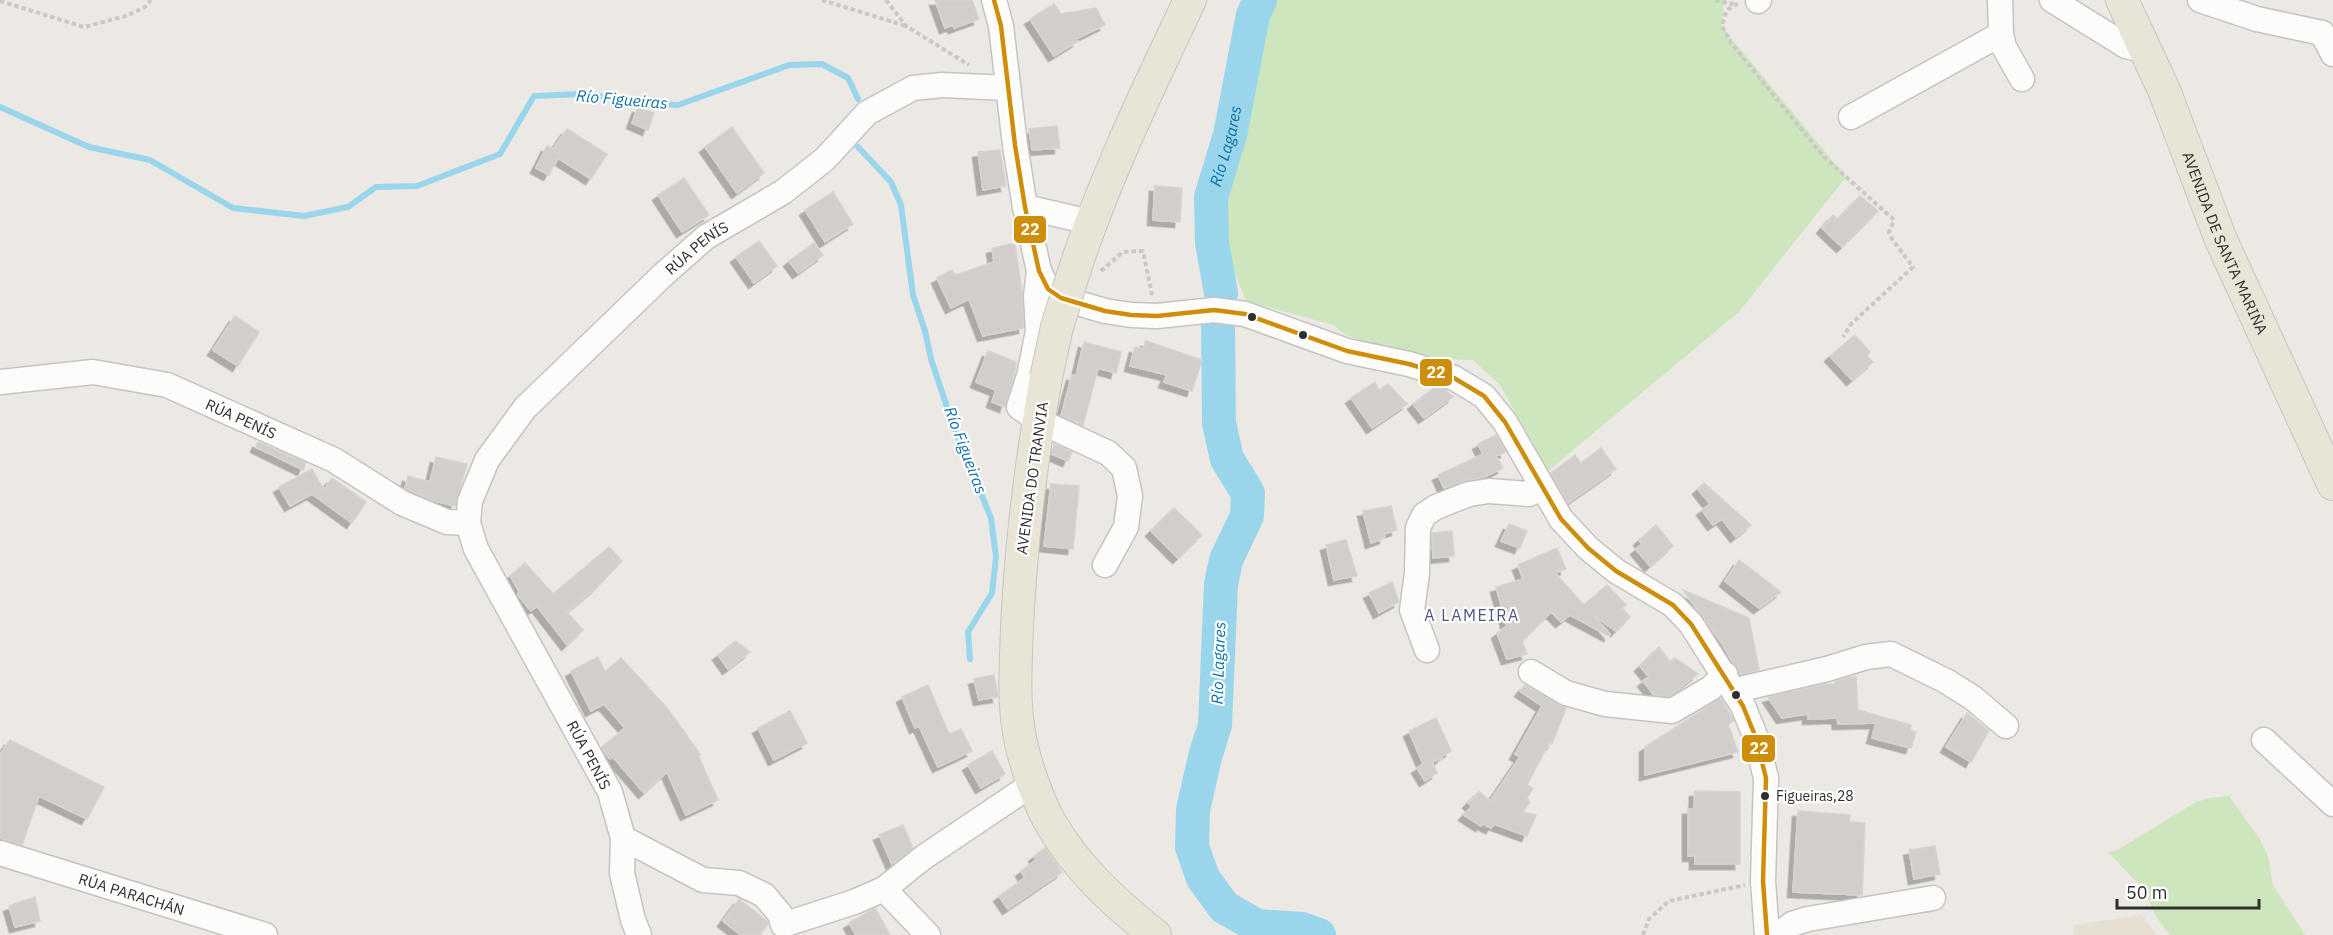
<svg xmlns="http://www.w3.org/2000/svg" width="2333" height="935" font-family="'IBM Plex Sans',sans-serif">
<defs>
<filter id="shadow"><feDropShadow dx="-5.5" dy="5.5" stdDeviation="0" flood-color="#0004"/></filter>
</defs>
<rect width="100%" height="100%" fill="#ece8e4"/>
<!-- education -->
<path fill="#e6e0d3" d="M 2142,915 L 2157,935 L 2074,935 L 2074,925 Z"/>
<!-- green -->
<path fill="#cee6be" d="M 1273,0 L 1722,0 L 1724,2 L 1722,27 L 1846,177 L 1739,312 L 1548,471 L 1500,385 L 1473,360 L 1445,359 L 1369,343 L 1346,335 L 1333,325 L 1246,301 L 1227,253 L 1222,225 L 1221,202 L 1227,179 L 1238,154 L 1259,46 Z
M 2229,796 L 2259,838 L 2268,856 L 2273,885 L 2305,935 L 2170,935 L 2157,918 L 2143,889 L 2109,853 L 2119,849 L 2196,802 L 2210,798 Z"/>
<g fill="none" stroke-linecap="round" stroke-linejoin="round">
<!-- stream -->
<path stroke="#99d6ec" stroke-width="6" d="M 0,107 L 89,147 L 150,160 L 233,208 L 304,216 L 348,207 L 376,187 L 417,186 L 500,154 L 534,96 L 583,94 L 648,103 L 678,105 L 789,65 L 822,64 L 848,78 L 858,99
M 858,147 L 891,182 L 901,205 L 913,295 L 925,331 L 931,359 L 952,422 L 991,518 L 996,557 L 992,593 L 968,632 L 970,659"/>
<!-- river -->
<g stroke="#99d6ec" stroke-width="34">
<path id="s1" d="M 1221,293 L 1212,243 L 1211,197 L 1230,135 L 1253,15 L 1260,0"/>
<path d="M 1218,320 L 1219,423 L 1227,459 L 1248,493 L 1247,516 L 1226,560 L 1221,584 L 1215,725 L 1205,757 L 1193,810 L 1192,847 L 1203,878 L 1224,907 L 1257,926 L 1302,929 L 1319,935"/>
</g>
</g>
<!-- building -->
<path fill="#d1cecb" stroke="#d7d4d0" stroke-width="1.5" filter="url(#shadow)" d="M 935,0 L 972,0 L 979,19 L 954,28 L 953,25 L 945,28 Z
M 1054,4 L 1061,14 L 1096,8 L 1105,25 L 1076,39 L 1078,41 L 1054,56 L 1030,19 Z
M 638,107 L 654,113 L 648,130 L 632,123 Z
M 1057,126 L 1060,148 L 1032,150 L 1029,129 Z
M 732,127 L 764,173 L 737,193 L 705,147 Z
M 567,129 L 607,154 L 591,179 L 558,158 L 549,175 L 536,168 L 547,146 L 553,149 Z
M 1000,150 L 1006,186 L 983,190 L 978,152 Z
M 684,178 L 709,215 L 682,232 L 658,195 Z
M 1155,186 L 1182,188 L 1180,222 L 1153,220 Z
M 833,192 L 853,224 L 825,242 L 805,210 Z
M 1860,196 L 1878,211 L 1842,247 L 1822,228 L 1833,215 L 1838,219 Z
M 759,241 L 777,266 L 754,283 L 736,257 Z
M 814,243 L 823,255 L 798,273 L 789,261 Z
M 1011,244 L 1015,245 L 1022,292 L 1024,328 L 983,336 L 969,299 L 951,308 L 937,278 L 952,270 L 955,275 L 994,262 L 992,248 Z
M 235,316 L 259,332 L 238,366 L 213,350 Z
M 1855,335 L 1870,352 L 1867,356 L 1873,362 L 1852,380 L 1830,356 Z
M 1146,341 L 1202,360 L 1192,391 L 1164,382 L 1167,375 L 1130,366 L 1135,347 L 1143,349 Z
M 1084,342 L 1121,352 L 1116,373 L 1098,368 L 1083,426 L 1061,416 L 1072,375 L 1076,376 Z
M 988,351 L 1016,362 L 1015,372 L 1005,407 L 992,402 L 996,390 L 976,382 Z
M 1375,382 L 1379,390 L 1388,384 L 1407,404 L 1372,428 L 1351,398 Z
M 1435,387 L 1445,390 L 1453,397 L 1424,418 L 1413,404 Z
M 1496,435 L 1506,452 L 1496,456 L 1503,468 L 1484,477 L 1464,481 L 1444,488 L 1438,475 L 1483,454 L 1478,444 Z
M 258,442 L 306,463 L 303,470 L 256,447 Z
M 1054,444 L 1072,452 L 1068,461 L 1052,454 Z
M 1601,448 L 1616,469 L 1568,503 L 1551,473 L 1575,455 L 1581,463 Z
M 436,457 L 467,464 L 455,506 L 431,500 L 405,488 L 408,476 L 430,482 Z
M 312,469 L 324,490 L 332,478 L 366,502 L 352,523 L 312,494 L 290,506 L 279,487 Z
M 1704,483 L 1751,525 L 1736,537 L 1722,519 L 1713,525 L 1702,510 L 1710,504 L 1698,489 Z
M 1051,484 L 1079,486 L 1073,549 L 1044,546 Z
M 1391,506 L 1397,530 L 1384,534 L 1385,538 L 1371,543 L 1363,511 Z
M 1174,508 L 1202,535 L 1178,558 L 1151,531 Z
M 1509,524 L 1527,531 L 1520,548 L 1501,541 Z
M 1656,525 L 1673,546 L 1650,566 L 1636,549 L 1642,544 L 1639,540 Z
M 1452,531 L 1454,556 L 1433,558 L 1432,533 Z
M 1346,540 L 1357,576 L 1334,580 L 1326,545 Z
M 609,547 L 622,561 L 596,588 L 567,612 L 583,630 L 567,645 L 537,606 L 531,611 L 518,595 L 519,591 L 510,576 L 525,563 L 553,594 Z
M 1557,548 L 1566,569 L 1555,573 L 1584,605 L 1607,585 L 1626,605 L 1622,608 L 1630,617 L 1616,631 L 1593,615 L 1610,634 L 1609,636 L 1570,615 L 1561,622 L 1551,612 L 1522,641 L 1527,654 L 1507,659 L 1497,633 L 1507,626 L 1496,587 L 1523,579 L 1518,565 Z
M 1739,560 L 1781,592 L 1759,608 L 1725,581 Z
M 1392,582 L 1399,602 L 1379,613 L 1369,593 Z
M 1683,590 L 1749,618 L 1759,670 L 1740,675 L 1721,642 Z
M 736,641 L 750,652 L 728,669 L 718,655 Z
M 1659,647 L 1670,662 L 1675,658 L 1698,674 L 1669,696 L 1654,695 L 1643,681 L 1649,677 L 1640,666 Z
M 598,657 L 605,672 L 621,658 L 667,708 L 700,754 L 698,755 L 718,800 L 686,815 L 667,772 L 644,793 L 613,757 L 610,759 L 604,752 L 602,747 L 625,728 L 604,704 L 591,711 L 571,671 Z
M 994,675 L 998,697 L 979,700 L 974,679 Z
M 1856,676 L 1858,710 L 1911,725 L 1910,730 L 1916,732 L 1911,748 L 1872,738 L 1876,723 L 1838,724 L 1837,718 L 1808,719 L 1808,714 L 1782,718 L 1768,697 L 1825,684 L 1835,684 L 1835,681 Z
M 928,685 L 949,734 L 961,729 L 972,751 L 938,767 L 919,726 L 915,728 L 902,697 Z
M 1525,685 L 1566,708 L 1552,744 L 1549,743 L 1527,785 L 1533,788 L 1527,798 L 1530,802 L 1523,812 L 1536,815 L 1527,836 L 1494,824 L 1491,828 L 1483,824 L 1481,826 L 1464,815 L 1472,806 L 1468,803 L 1479,791 L 1490,801 L 1520,757 L 1515,754 L 1542,706 L 1520,691 Z
M 1721,698 L 1734,721 L 1728,724 L 1738,752 L 1645,775 L 1645,747 Z
M 790,711 L 807,743 L 774,760 L 758,728 Z
M 1967,713 L 1989,731 L 1971,762 L 1946,747 Z
M 1436,718 L 1451,751 L 1442,756 L 1442,758 L 1432,762 L 1437,773 L 1425,781 L 1417,768 L 1423,764 L 1409,731 Z
M 10,740 L 104,787 L 87,819 L 39,796 L 22,845 L 0,838 L 0,755 Z
M 992,751 L 1005,774 L 981,788 L 968,765 Z
M 1695,791 L 1740,792 L 1740,864 L 1695,864 L 1695,856 L 1688,856 L 1688,809 L 1694,809 Z
M 1798,811 L 1850,815 L 1849,822 L 1865,823 L 1862,895 L 1793,892 Z
M 903,825 L 913,848 L 892,864 L 879,835 Z
M 1935,846 L 1940,874 L 1914,879 L 1909,850 Z
M 1045,848 L 1062,872 L 1008,909 L 999,896 L 1025,878 L 1021,871 L 1036,860 L 1034,856 Z
M 35,897 L 40,921 L 15,927 L 9,906 Z
M 739,899 L 767,921 L 768,924 L 760,935 L 741,935 L 723,921 Z
M 875,908 L 890,935 L 856,935 L 849,923 Z"/>
<g fill="none" stroke-linecap="round" stroke-linejoin="round">
<defs>
<g id="minor">
<path d="M 994,0 L 1001,26 L 1015,145 L 1025,207 L 1039,271 L 1048,289 L 1061,298 L 1105,311 L 1131,315 L 1157,316 L 1214,310 L 1245,314 L 1347,351 L 1409,364 L 1454,378 L 1484,396 L 1505,422 L 1561,519 L 1588,548 L 1616,571 L 1673,605 L 1691,624 L 1743,706 L 1756,738 L 1766,778 L 1763,881 L 1767,935"/>
<path d="M 2052,0 L 2126,46 L 2134,48 L 2143,45"/>
<path d="M 2200,0 L 2257,19 L 2322,33"/>
<path d="M 1758,1 L 1759,0"/>
<path d="M 2322,33 L 2333,54"/>
<path d="M 2001,34 L 2004,47 L 2022,79"/>
<path d="M 1851,117 L 2001,34 L 2000,0"/>
<path d="M 1025,207 L 1090,222"/>
<path d="M 1039,271 L 1036,296 L 1038,331 L 1029,376 L 1019,407 L 1039,421 L 1108,453 L 1124,468 L 1130,496 L 1126,527 L 1105,565"/>
<path id="s2" d="M 0,382 L 93,372 L 167,385 L 334,460 L 402,503 L 447,522 L 468,523"/>
<path d="M 1427,650 L 1412,610 L 1417,573 L 1418,528 L 1424,515 L 1436,507 L 1469,494 L 1489,491 L 1529,494 L 1542,488"/>
<path d="M 1531,672 L 1566,693 L 1605,704 L 1672,711 L 1711,688 L 1725,674"/>
<path d="M 1737,696 L 1745,688 L 1827,669 L 1866,657 L 1891,654 L 1946,681 L 1973,698 L 2006,726"/>
<path d="M 2264,740 L 2333,804"/>
<path d="M 623,838 L 703,880 L 739,883 L 764,895 L 780,914 L 783,925 L 854,902 L 884,889 L 924,857 L 1034,783"/>
<path id="s3" d="M 0,853 L 265,935"/>
<path d="M 884,889 L 928,935"/>
<path id="s4" d="M 639,935 L 633,920 L 622,873 L 623,838 L 610,792 L 476,549 L 468,523 L 470,501 L 487,460 L 525,408 L 664,274 L 706,237 L 783,192 L 825,159 L 867,113 L 913,88 L 942,85 L 1008,88"/>
<path d="M 1784,935 L 1784,930 L 1792,924 L 1808,919 L 1933,898"/>
</g>
<g id="major">
<path id="s5" d="M 2122,0 L 2164,90 L 2221,240 L 2333,484"/>
<path d="M 1072,278 C 1103,181 1147,91 1190,0"/>
<path d="M 1046,378 C 1031,461 1021,543 1017,627 C 1016,662 1013,697 1019,732 C 1023,758 1037,799 1050,822 C 1076,868 1115,903 1155,935"/>
</g>
</defs>
<!-- minor casing -->
<use href="#minor" stroke="#c5c4c5" stroke-width="27"/>
<!-- major casing -->
<use href="#major" stroke="#c6c5c4" stroke-width="34"/>
<!-- path -->
<path stroke="#c9c9c8" stroke-width="4" stroke-dasharray="4.5 3" stroke-linecap="butt" d="M 822,0 L 906,26
M 886,0 L 906,26 L 969,65
M 1715,0 L 1733,4
M 0,1 L 84,27 L 126,16 L 145,7 L 151,0
M 1738,4 C 1726,6 1724,17 1722,26 L 1731,43 L 1824,157 L 1894,220 L 1889,232 L 1892,239 L 1913,267 L 1851,324 L 1843,337
M 1101,271 L 1123,252 L 1143,251 L 1152,295
M 1643,935 L 1649,919 L 1669,901 L 1745,885"/>
<!-- minor -->
<use href="#minor" stroke="#fcfcfb" stroke-width="24"/>
<!-- major -->
<use href="#major" stroke="#e8e4d6" stroke-width="32"/>
<defs>
<path id="major-bridge" d="M 1046,378 L 1057,327 L 1072,278"/>
</defs>
<!-- major-bridge casing -->
<use href="#major-bridge" stroke="#c6c5c4" stroke-width="34" stroke-linecap="butt"/>
<!-- major-bridge -->
<use href="#major-bridge" stroke="#e8e4d6" stroke-width="32"/>
<defs>
<path id="bus-1" d="M 994,0 L 1001,26 L 1015,145 L 1025,207 L 1039,271 L 1048,289 L 1061,298 L 1105,311 L 1131,315 L 1157,316 L 1214,310 L 1245,314 L 1347,351 L 1409,364 L 1454,378 L 1484,396 L 1505,422 L 1561,519 L 1588,548 L 1616,571 L 1673,605 L 1691,624 L 1743,706 L 1756,738 L 1766,778 L 1763,881 L 1767,935"/>
</defs>
<!-- bus-1 casing -->
<use href="#bus-1" stroke="#fff" stroke-width="9"/>
<!-- bus-1 -->
<use href="#bus-1" stroke="#cf8e09" stroke-width="4.5"/>
</g>
<!-- markers -->
<g fill="#2e2e2e" stroke="#fff" stroke-width="2">
<circle cx="1252" cy="317" r="5"/>
<circle cx="1303" cy="335" r="5"/>
<circle cx="1736" cy="695" r="5"/>
<circle cx="1765" cy="796" r="5"/>
</g>
<g text-anchor="middle" dominant-baseline="central" stroke-width="4.5" stroke-linejoin="round" paint-order="stroke">
<!-- bus labels -->
<g font-size="14" fill="#2e2e2e" stroke="#fff" text-anchor="start">
<text x="1776" y="796">Figueiras,28</text>
</g>
<!-- street labels -->
<g font-size="15" fill="#2e2e2e" stroke="#fff">
<text stroke="none"><textPath href="#s5" startOffset="264">AVENIDA DE SANTA MARIÑA</textPath></text>
<text stroke="none"><textPath href="#s4" startOffset="818">RÚA PENÍS</textPath></text>
<text stroke="none"><textPath href="#s2" startOffset="250">RÚA PENÍS</textPath></text>
<text transform="translate(1032 478) rotate(-82)">AVENIDA DO TRANVIA</text>
<text transform="translate(589 755) rotate(62)">RÚA PENÍS</text>
<text stroke="none"><textPath href="#s3" startOffset="138">RÚA PARACHÁN</textPath></text>
</g>
<!-- water labels -->
<g font-size="16" font-style="italic" fill="#0d6fa3" stroke="#fff">
<text transform="translate(622 99) rotate(5)">Río Figueiras</text>
<text stroke="none"><textPath href="#s1" startOffset="150">Río Lagares</textPath></text>
<text transform="translate(966 450) rotate(69)">Río Figueiras</text>
<text transform="translate(1218 663) rotate(-88)">Río Lagares</text>
</g>
<!-- neighbourhood labels -->
<g font-size="16" letter-spacing="1.5" fill="#4d5680" stroke="#fff">
<text x="1472" y="615">A LAMEIRA</text>
</g>
</g>
<g stroke="#fff" stroke-width="2">
<rect x="1013" y="215" width="34" height="29" rx="6" fill="#cf8e09"/>
<rect x="1419" y="358" width="34" height="29" rx="6" fill="#cf8e09"/>
<rect x="1741" y="734" width="35" height="29" rx="6" fill="#cf8e09"/>
</g>
<g font-size="16" text-anchor="middle" font-weight="bold" fill="#fff">
<text x="1030" y="235">22</text>
<text x="1436" y="378">22</text>
<text x="1759" y="754">22</text>
</g>
<!-- scale -->
<path d="M2117 899v9h142v-9" fill="none" stroke="#2e2e2e" stroke-width="3"/>
<text x="2126" y="899" font-size="18" fill="#2e2e2e" stroke="#ffffff" stroke-width="4.5" paint-order="stroke">50 m</text>
</svg>
